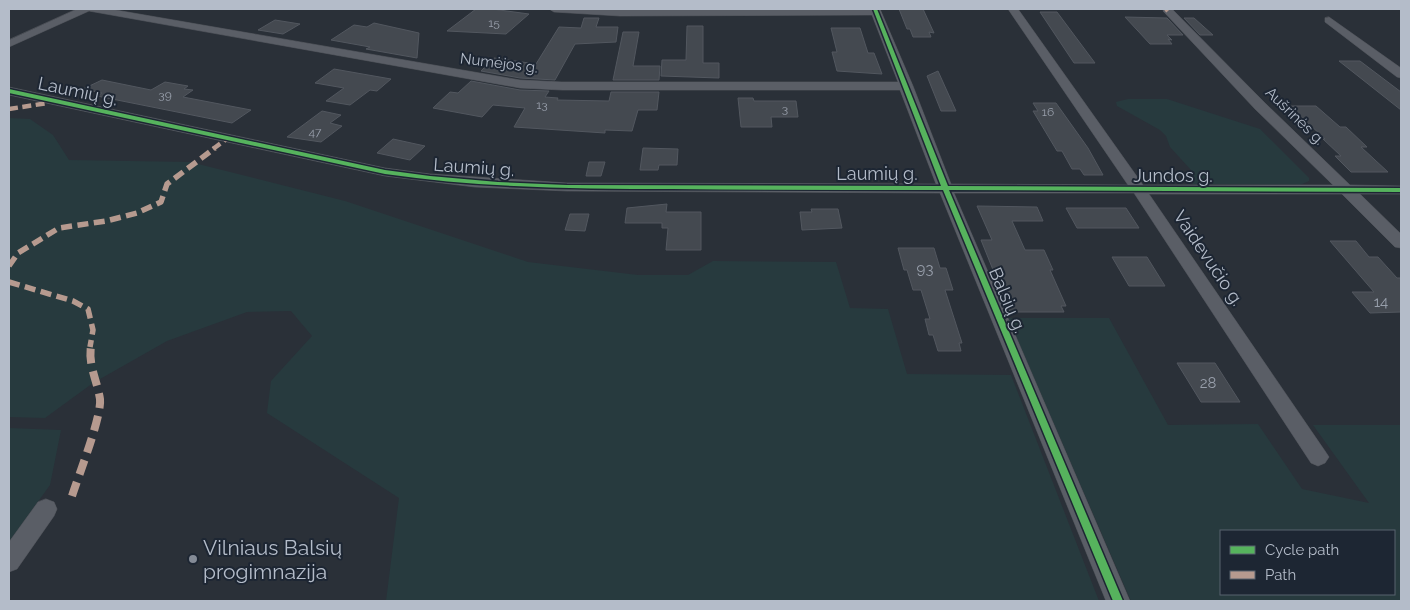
<svg xmlns="http://www.w3.org/2000/svg" width="1410" height="610" font-family="Raleway,sans-serif">
<rect width="100%" height="100%" fill="#2a3038"/>
<!-- green -->
<path fill="#273a3e" fill-rule="evenodd" d="M 1128,99 L 1167,99 L 1260,129 L 1309,178 L 1309,181 L 1300,185 L 1193,184 L 1190,181 L 1191,170 L 1170,147 L 1166,136 L 1160,130 L 1117,106 L 1116,102 Z
M 9,118 L 30,119 L 53,135 L 69,160 L 190,162 L 345,201 L 528,262 L 638,275 L 688,275 L 713,261 L 836,262 L 850,308 L 888,309 L 907,374 L 1011,375 L 1099,601 L 386,601 L 399,498 L 267,413 L 271,381 L 312,336 L 291,311 L 247,312 L 167,341 L 93,383 L 45,418 L 9,417 Z
M 1008,318 L 1109,318 L 1168,425 L 1258,424 L 1302,489 L 1369,503 L 1313,425 L 1401,425 L 1401,601 L 1131,601 ZM 1394,531 L 1394,594 L 1221,594 L 1221,531 Z
M 9,428 L 61,430 L 50,485 L 9,542 Z"/>
<!-- building -->
<path fill="#444950" stroke="#52575f" d="M 476,9 L 492,9 L 529,14 L 506,34 L 447,31 Z
M 899,9 L 923,9 L 934,33 L 929,32 L 931,37 L 913,37 L 910,29 L 907,29 Z
M 1040,12 L 1057,12 L 1095,63 L 1074,63 Z
M 1125,17 L 1167,18 L 1183,35 L 1167,35 L 1172,40 L 1168,39 L 1172,44 L 1150,44 Z
M 584,18 L 599,18 L 596,27 L 618,27 L 616,42 L 575,44 L 555,80 L 520,78 L 481,71 L 494,58 L 536,64 L 559,27 L 581,28 Z
M 1184,18 L 1194,18 L 1213,35 L 1200,35 Z
M 275,20 L 300,24 L 283,34 L 258,30 Z
M 374,23 L 419,33 L 417,58 L 366,49 L 370,47 L 331,40 L 354,25 L 367,27 Z
M 687,26 L 703,26 L 703,63 L 719,63 L 719,78 L 661,76 L 662,60 L 686,60 Z
M 831,28 L 860,28 L 868,53 L 874,53 L 882,74 L 837,71 L 832,52 L 837,52 Z
M 623,32 L 639,32 L 633,66 L 660,66 L 659,80 L 613,80 Z
M 1339,61 L 1360,61 L 1401,92 L 1401,110 Z
M 334,69 L 391,79 L 377,91 L 370,90 L 350,105 L 326,101 L 344,88 L 315,83 Z
M 938,71 L 956,111 L 941,111 L 927,76 Z
M 102,80 L 151,90 L 165,82 L 188,86 L 184,89 L 193,90 L 183,97 L 251,110 L 232,123 L 97,96 L 102,93 L 83,89 Z
M 471,81 L 520,90 L 549,91 L 545,97 L 558,98 L 557,100 L 609,101 L 611,92 L 659,92 L 657,110 L 638,110 L 632,131 L 605,130 L 605,133 L 514,127 L 525,108 L 493,105 L 482,117 L 433,108 L 450,92 L 458,93 Z
M 738,98 L 753,98 L 754,101 L 796,101 L 798,117 L 771,117 L 772,127 L 741,127 Z
M 1033,103 L 1056,103 L 1088,148 L 1103,175 L 1084,175 L 1080,169 L 1072,169 L 1062,151 L 1057,151 L 1033,111 L 1038,111 Z
M 1290,106 L 1316,106 L 1340,127 L 1346,127 L 1367,147 L 1361,147 L 1388,172 L 1351,172 L 1335,156 L 1341,156 L 1323,139 L 1325,139 Z
M 322,111 L 341,115 L 330,123 L 342,126 L 321,142 L 287,137 Z
M 393,139 L 425,146 L 410,160 L 377,153 Z
M 643,148 L 678,149 L 677,165 L 659,165 L 658,170 L 640,170 Z
M 589,162 L 605,162 L 601,176 L 586,176 Z
M 667,204 L 666,212 L 701,212 L 701,250 L 666,250 L 668,228 L 662,228 L 662,223 L 625,223 L 627,208 Z
M 977,206 L 1037,207 L 1043,221 L 1012,221 L 1025,250 L 1044,250 L 1053,270 L 1050,270 L 1066,306 L 1061,306 L 1064,312 L 1010,312 L 981,240 L 992,240 Z
M 1066,208 L 1126,208 L 1139,228 L 1077,228 Z
M 811,209 L 838,209 L 842,228 L 802,230 L 800,212 L 812,212 Z
M 570,214 L 589,214 L 585,231 L 565,230 Z
M 1330,241 L 1356,241 L 1369,257 L 1378,257 L 1397,278 L 1401,278 L 1401,312 L 1370,313 L 1352,292 L 1374,292 Z
M 898,248 L 934,248 L 940,268 L 946,268 L 953,290 L 945,290 L 962,343 L 959,343 L 961,351 L 938,351 L 933,335 L 929,335 L 925,319 L 930,319 L 921,290 L 913,290 L 907,270 L 904,270 Z
M 1112,257 L 1147,257 L 1165,286 L 1129,286 Z
M 1177,363 L 1215,363 L 1240,402 L 1201,402 Z"/>
<g fill="none" stroke-linecap="round" stroke-linejoin="round">
<defs>
<path id="street" d="M 77,9 L 110,9 L 520,80 L 562,82 L 898,82 L 872,15 L 620,16 L 554,12 L 549,9 L 880,9 L 913,86 L 951,184 L 1128,185 L 1008,9 L 1018,9 L 1143,185 L 1333,185 L 1255,109 L 1163,11 L 1164,9 L 1172,9 L 1265,103 L 1350,185 L 1401,186 L 1401,194 L 1360,194 L 1401,234 L 1401,248 L 1395,247 L 1342,194 L 1149,194 L 1325,451 L 1329,457 L 1325,463 L 1318,466 L 1311,463 L 1134,193 L 954,193 L 1130,601 L 1106,601 L 940,193 L 567,191 L 475,187 L 385,176 L 9,95 L 9,87 L 385,168 L 430,174 L 567,183 L 936,184 L 900,90 L 562,90 L 520,88 L 89,11 L 9,47 L 9,40 Z
M 1329,17 L 1401,68 L 1401,78 L 1397,77 L 1325,22 L 1325,18 Z
M 46,499 L 54,502 L 57,509 L 54,516 L 17,569 L 9,572 L 9,542 L 38,502 Z"/>
</defs>
<!-- street casing -->
<use href="#street" stroke="#484c53" stroke-width="1"/>
<!-- street -->
<use href="#street" fill="#5a5e66" fill-rule="evenodd"/>
<!-- quiet-far2 -->
<path stroke="#b69a8f" stroke-width="4.5" stroke-dasharray="9 4.5" stroke-linecap="butt" d="M 1166,9 L 1168,11
M 9,109 L 48,103
M 213,149 L 228,138"/>
<!-- quiet-far1 -->
<path stroke="#b69a8f" stroke-width="5.5" stroke-dasharray="11 5.5" stroke-linecap="butt" d="M 9,266 L 18,253 L 59,228 L 106,221 L 137,213 L 161,202 L 167,184 L 215,148
M 9,282 L 73,301 L 88,309 L 93,330 L 90,347"/>
<!-- quiet -->
<path stroke="#b69a8f" stroke-width="8" stroke-dasharray="15 8" stroke-linecap="butt" d="M 72,496 C 78,477 102,416 100,399 C 97,380 88,365 91,346"/>
<defs>
<path id="cycleway" d="M 873,9 L 877,9 L 948,186 L 1401,188 L 1401,192 L 949,190 L 1123,601 L 1113,601 L 943,190 C 853,190 763,190 673,189 C 577,189 481,188 385,174 L 9,93 L 9,89 L 385,170 L 430,176 L 498,182 L 567,185 L 941,186 Z"/>
</defs>
<!-- cycleway casing -->
<use href="#cycleway" stroke="#1d2633" stroke-width="3"/>
<!-- cycleway -->
<use href="#cycleway" fill="#56b35d" fill-rule="evenodd"/>
</g>
<!-- markers -->
<circle fill="#848b96" stroke="#1d2633" stroke-width="2" cx="193" cy="559" r="5"/>
<g text-anchor="middle" dominant-baseline="central" stroke-width="4" stroke-linejoin="round" paint-order="stroke">
<!-- far-number labels -->
<g font-size="12" fill="#989fab">
<text x="494" y="23">15</text>
<text x="165" y="95">39</text>
<text x="542" y="105">13</text>
<text x="785" y="109">3</text>
<text x="1048" y="112">16</text>
<text x="315" y="132">47</text>
</g>
<!-- far-street labels -->
<g font-size="15" fill="#b4bcc9" stroke="#1d2633">
<text transform="translate(499 63) rotate(7)">Numėjos g.</text>
<text transform="translate(1295 116) rotate(44)">Aušrinės g.</text>
</g>
<!-- number labels -->
<g font-size="15" fill="#989fab">
<text x="925" y="269">93</text>
<text x="1381" y="302">14</text>
<text x="1208" y="383">28</text>
</g>
<!-- street labels -->
<g font-size="18" fill="#b4bcc9" stroke="#1d2633">
<text transform="translate(78 91) rotate(12)">Laumių g.</text>
<text transform="translate(474 167) rotate(4)">Laumių g.</text>
<text x="877" y="173">Laumių g.</text>
<text x="1173" y="175">Jundos g.</text>
<text transform="translate(1209 258) rotate(56)">Vaidevučio g.</text>
<text transform="translate(1008 300) rotate(67)">Balsių g.</text>
</g>
<!-- near-poi labels -->
<g font-size="21" fill="#b4bcc9" stroke="#1d2633" text-anchor="start">
<text x="203" y="547">Vilniaus Balsių<tspan x="203" dy="24">progimnazija</tspan></text>
</g>
</g>
<!-- border -->
<rect width="1410" height="610" fill="none" stroke="#b4bcc9" stroke-width="20"/>
<!-- legend -->
<rect x="1220" y="530" width="175" height="65" fill="#1d2633" stroke="#59626f"/>
<rect x="1230" y="546" width="25" height="8" fill="#56b35d" stroke="#59626f"/>
<text x="1265" y="555" font-size="15" fill="#b4bcc9">Cycle path</text>
<rect x="1230" y="571" width="25" height="8" fill="#b69a8f" stroke="#59626f"/>
<text x="1265" y="580" font-size="15" fill="#b4bcc9">Path</text>
</svg>
